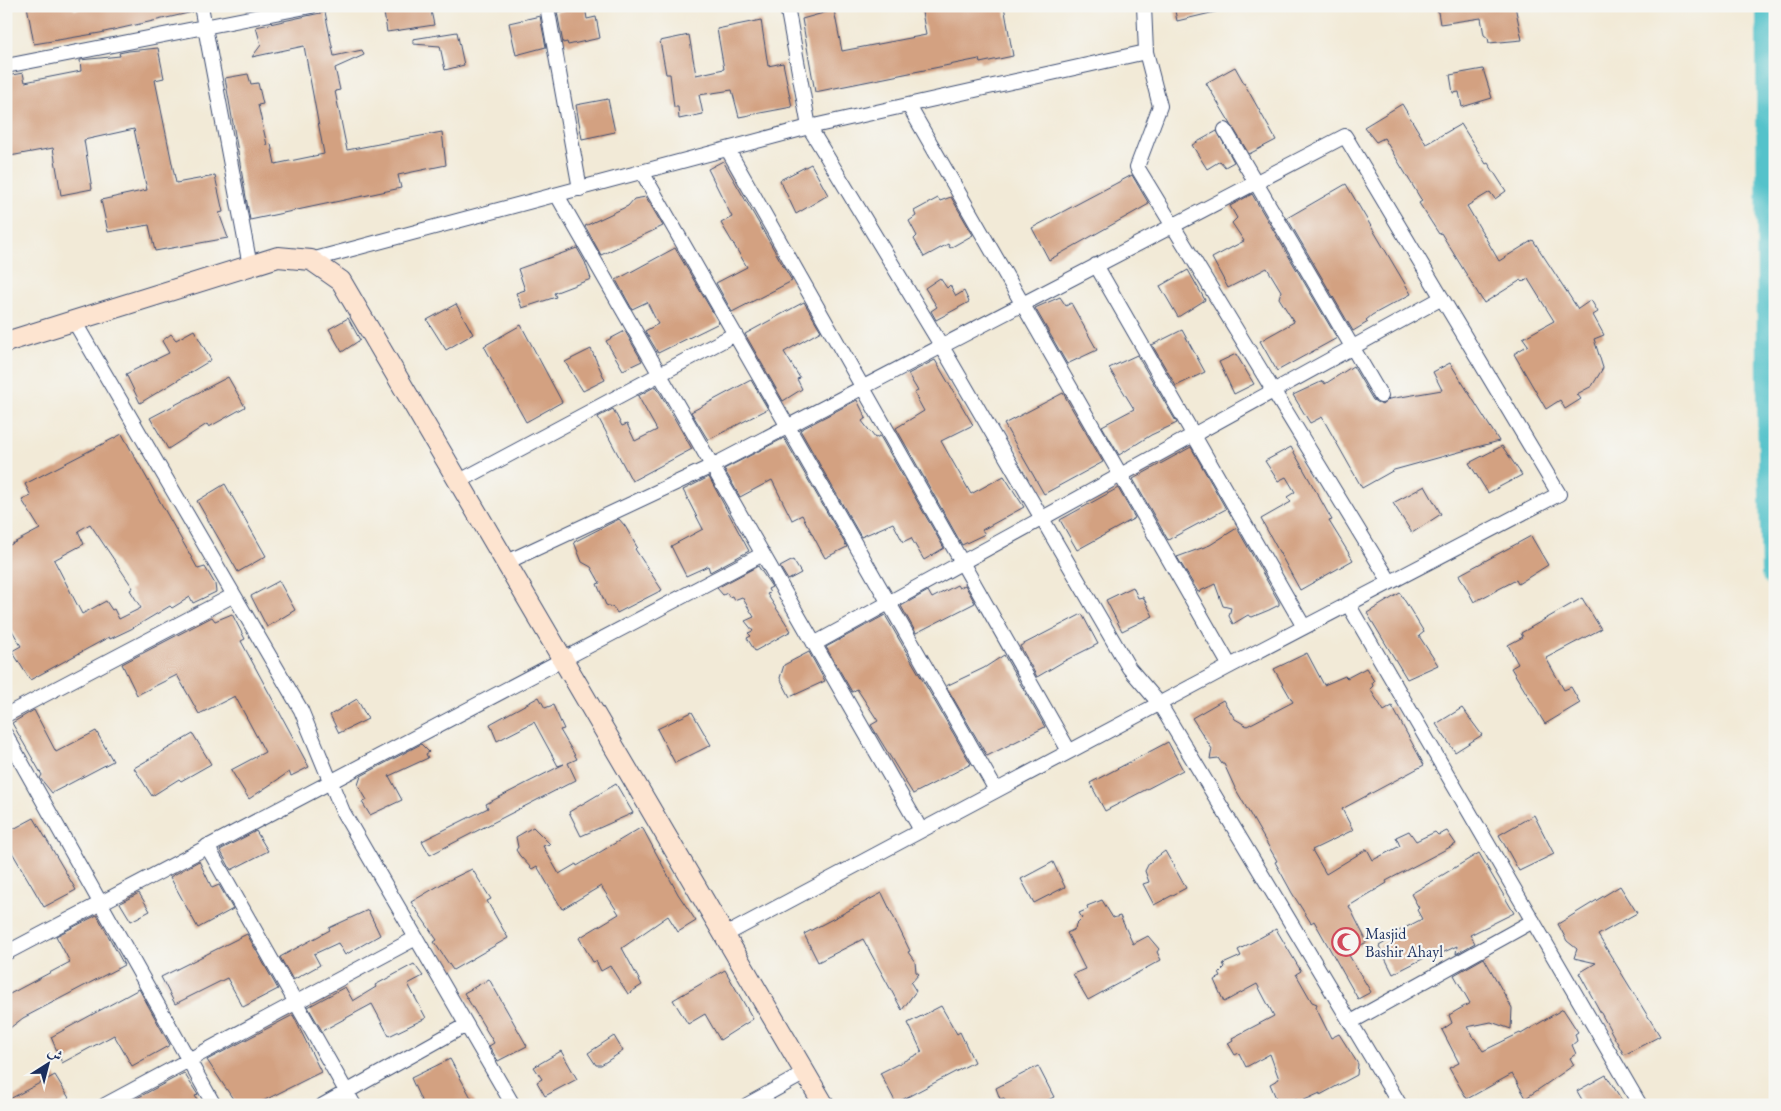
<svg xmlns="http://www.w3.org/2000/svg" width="1781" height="1111" font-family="'EB Garamond',Amiri,serif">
<rect width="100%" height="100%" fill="#f6f6f2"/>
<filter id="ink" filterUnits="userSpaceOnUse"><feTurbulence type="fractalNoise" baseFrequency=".02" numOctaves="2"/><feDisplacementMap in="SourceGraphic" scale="10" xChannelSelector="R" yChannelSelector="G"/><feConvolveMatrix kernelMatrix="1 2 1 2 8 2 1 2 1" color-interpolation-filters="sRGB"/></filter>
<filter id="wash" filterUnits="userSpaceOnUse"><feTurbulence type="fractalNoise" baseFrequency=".0096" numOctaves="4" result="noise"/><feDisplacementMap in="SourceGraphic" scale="20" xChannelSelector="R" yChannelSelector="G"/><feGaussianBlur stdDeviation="1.12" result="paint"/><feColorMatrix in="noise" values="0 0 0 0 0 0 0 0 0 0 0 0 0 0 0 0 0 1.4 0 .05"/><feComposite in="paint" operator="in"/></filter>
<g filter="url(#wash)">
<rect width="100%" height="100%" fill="#f2ead7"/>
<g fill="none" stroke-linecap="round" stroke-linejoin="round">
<!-- river -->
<path stroke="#55c2ca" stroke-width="28" d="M 1770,6 L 1771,414 L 1775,573"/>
</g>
<g id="blocks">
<!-- building -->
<path fill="#d3a181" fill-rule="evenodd" d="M 27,6 L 74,6 L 74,10 L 88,6 L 192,6 L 193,12 L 100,33 L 34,44 Z
M 383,6 L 430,6 L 434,25 L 387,32 Z
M 585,6 L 587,19 L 596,17 L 600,38 L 568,45 L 567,42 L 563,43 L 557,12 Z
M 921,6 L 1004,6 L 1013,56 L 980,63 L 979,59 L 815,92 L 802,19 L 834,10 L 842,51 L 926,35 Z
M 1174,6 L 1219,6 L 1219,11 L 1177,21 Z
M 1437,6 L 1515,6 L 1522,40 L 1489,43 L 1488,38 L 1484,35 L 1481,18 L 1440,24 Z
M 325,12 L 334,56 L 362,50 L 364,55 L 335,68 L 340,90 L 335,91 L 347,150 L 442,132 L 446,165 L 398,175 L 401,188 L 250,220 L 225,78 L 248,74 L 251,84 L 258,83 L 263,104 L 258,105 L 267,145 L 271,144 L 275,164 L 324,154 L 304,46 L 252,57 L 261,45 L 256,27 Z
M 540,16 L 546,47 L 516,55 L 509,23 Z
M 761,20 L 768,66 L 783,63 L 792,107 L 739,117 L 732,90 L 699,95 L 703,114 L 679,119 L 678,107 L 674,107 L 670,74 L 666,74 L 660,41 L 689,35 L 696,75 L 724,69 L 717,29 Z
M 457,32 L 464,65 L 445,70 L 440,46 L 413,44 L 413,39 Z
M 158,48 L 164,78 L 155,80 L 176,183 L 215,176 L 223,212 L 219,213 L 228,238 L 155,251 L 149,225 L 108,232 L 101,200 L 147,190 L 134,129 L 84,140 L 92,189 L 61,195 L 53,148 L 10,156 L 6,133 L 6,76 L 23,73 L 25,82 L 81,71 L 80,60 L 120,56 L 119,53 L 129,51 Z
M 1235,67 L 1276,140 L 1249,154 L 1206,83 Z
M 1483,69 L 1492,98 L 1462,107 L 1459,92 L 1453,93 L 1450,75 Z
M 608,99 L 615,132 L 582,139 L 576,105 Z
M 1402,104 L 1426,144 L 1461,124 L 1486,164 L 1488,163 L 1506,191 L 1495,199 L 1490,192 L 1467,206 L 1499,261 L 1533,240 L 1578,309 L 1591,300 L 1598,312 L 1593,315 L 1604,335 L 1594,339 L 1603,368 L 1592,386 L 1577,394 L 1581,399 L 1565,409 L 1560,400 L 1546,409 L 1514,354 L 1528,345 L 1523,338 L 1554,321 L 1528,279 L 1523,282 L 1521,280 L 1484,303 L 1441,233 L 1439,234 L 1419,203 L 1422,201 L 1384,138 L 1376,142 L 1364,127 Z
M 1217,131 L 1234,162 L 1225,167 L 1220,161 L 1207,169 L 1192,145 Z
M 723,161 L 792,281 L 732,312 L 716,283 L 747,267 L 721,223 L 732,217 L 708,169 Z
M 811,164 L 828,195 L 796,214 L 780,180 Z
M 1132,175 L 1149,204 L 1049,260 L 1032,228 Z
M 1346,184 L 1411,294 L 1372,315 L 1366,320 L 1368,322 L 1353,331 L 1287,218 Z
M 1252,194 L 1337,338 L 1277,371 L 1260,341 L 1294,322 L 1279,298 L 1281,291 L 1267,268 L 1228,288 L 1212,258 L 1244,241 L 1232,223 L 1237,218 L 1230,206 Z
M 646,197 L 663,226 L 601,255 L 585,226 L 628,206 L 634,199 Z
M 951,197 L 973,235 L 950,248 L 948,244 L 924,257 L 914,239 L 917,236 L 909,221 L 916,216 L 914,211 L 938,198 L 940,201 Z
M 577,248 L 585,262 L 591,279 L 554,293 L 556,297 L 522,308 L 516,293 L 525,290 L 518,269 Z
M 675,248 L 719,323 L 658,353 L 645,331 L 658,324 L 647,302 L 632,309 L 616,280 Z
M 1188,270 L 1205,300 L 1178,317 L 1160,286 Z
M 940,278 L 947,288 L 950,285 L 956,296 L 964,291 L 969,302 L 936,320 L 931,311 L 937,307 L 925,288 Z
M 1060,297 L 1066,306 L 1071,303 L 1097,350 L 1067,364 L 1035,308 Z
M 804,302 L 821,331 L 784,352 L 800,378 L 797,379 L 802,389 L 783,401 L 745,334 Z
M 456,304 L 473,334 L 446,350 L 427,320 Z
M 348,318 L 360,340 L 342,352 L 329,329 Z
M 521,325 L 562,402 L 526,422 L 484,346 Z
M 194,330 L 211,360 L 140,403 L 126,374 L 169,353 L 162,341 L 171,334 L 176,340 Z
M 1182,330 L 1205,372 L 1176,386 L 1152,345 Z
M 625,331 L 642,361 L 623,370 L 606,341 Z
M 591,349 L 605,380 L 583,391 L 565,362 Z
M 1236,354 L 1254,384 L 1234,394 L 1219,362 Z
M 1137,355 L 1177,423 L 1151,435 L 1119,455 L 1102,426 L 1134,409 L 1109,368 Z
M 935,360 L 973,425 L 941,441 L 971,494 L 1004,476 L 1024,507 L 982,530 L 985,534 L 962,545 L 896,428 L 924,411 L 914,393 L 918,391 L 908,374 Z
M 1450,363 L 1499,441 L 1394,470 L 1362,488 L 1322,417 L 1310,423 L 1293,395 L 1323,381 L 1325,384 L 1353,366 L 1373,400 L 1382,405 L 1389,399 L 1442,390 L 1433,372 Z
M 228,377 L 245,407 L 209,427 L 207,424 L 168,449 L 150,418 Z
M 751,380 L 768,409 L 708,440 L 691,412 Z
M 656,386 L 692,449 L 632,481 L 598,417 L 613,409 L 622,426 L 627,424 L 635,441 L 657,430 L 638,396 Z
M 1063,393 L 1103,462 L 1044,494 L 1004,424 Z
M 857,400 L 866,418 L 862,421 L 875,438 L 880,436 L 944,548 L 924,560 L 911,538 L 903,542 L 893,523 L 861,537 L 800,430 Z
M 122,434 L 198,569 L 205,567 L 215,584 L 216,592 L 193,603 L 190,597 L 172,608 L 170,606 L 131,629 L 110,639 L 109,637 L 30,680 L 12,651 L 21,646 L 6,620 L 6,547 L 40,529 L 22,500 L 31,496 L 25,484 ZM 90,524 L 133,588 L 130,590 L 141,608 L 119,619 L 114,609 L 112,610 L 106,601 L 82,614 L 54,560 L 84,544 L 78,531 Z
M 784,438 L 847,547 L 825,558 L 802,515 L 792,520 L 772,480 L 740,497 L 724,469 Z
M 1502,446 L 1522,475 L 1488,493 L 1469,463 Z
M 1191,447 L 1226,509 L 1168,540 L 1133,479 Z
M 1291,447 L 1332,520 L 1329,521 L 1353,560 L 1300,590 L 1261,519 L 1291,502 L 1287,497 L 1295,492 L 1286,477 L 1278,481 L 1265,461 Z
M 709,477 L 749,551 L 710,572 L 708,566 L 686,576 L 671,546 L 703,529 L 683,490 Z
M 225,484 L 266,556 L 238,572 L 197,501 Z
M 1425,486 L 1441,514 L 1412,533 L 1393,503 Z
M 1118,488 L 1135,518 L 1077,550 L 1060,520 Z
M 619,519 L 625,526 L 637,547 L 635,549 L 662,590 L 617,613 L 614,608 L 606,605 L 597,584 L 600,583 L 591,567 L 582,562 L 574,542 Z
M 1237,528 L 1279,602 L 1279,605 L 1269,610 L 1252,617 L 1248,615 L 1233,624 L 1229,616 L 1231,608 L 1223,606 L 1215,584 L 1198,592 L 1177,557 L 1210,545 Z
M 1531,536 L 1548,565 L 1518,584 L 1516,580 L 1474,602 L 1459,575 Z
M 793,560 L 801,573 L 788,580 L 780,567 Z
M 758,566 L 772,587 L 768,589 L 770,593 L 767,594 L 791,631 L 755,651 L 747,638 L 751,636 L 748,633 L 753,631 L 745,621 L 754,617 L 742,597 L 734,600 L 732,596 L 729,597 L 727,593 L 723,595 L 717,588 Z
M 279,581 L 295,610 L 267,627 L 251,596 Z
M 957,585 L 959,588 L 965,585 L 975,603 L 916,633 L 901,606 L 928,591 L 932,598 Z
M 1133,587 L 1138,598 L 1143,597 L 1153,616 L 1122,631 L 1106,600 Z
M 1400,593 L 1424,632 L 1419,636 L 1438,665 L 1407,679 L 1367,613 Z
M 1582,598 L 1601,629 L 1546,658 L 1564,690 L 1571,687 L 1580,703 L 1545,724 L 1511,668 L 1518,664 L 1508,645 L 1523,637 L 1521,633 Z
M 232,614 L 245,639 L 241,641 L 309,767 L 291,776 L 289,772 L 249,799 L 231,770 L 265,752 L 235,696 L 199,714 L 177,675 L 137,695 L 122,664 L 212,617 L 215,621 Z
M 1082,614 L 1098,644 L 1066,660 L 1037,677 L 1020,646 Z
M 885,615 L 971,764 L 913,794 L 871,725 L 878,721 L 857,689 L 852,692 L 826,647 Z
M 809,652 L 825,681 L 790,697 L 780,678 L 784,665 Z
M 1307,653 L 1324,685 L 1345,676 L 1347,678 L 1366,668 L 1374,681 L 1372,683 L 1373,686 L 1370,689 L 1384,711 L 1392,706 L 1424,765 L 1342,809 L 1353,830 L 1312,850 L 1326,874 L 1367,849 L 1373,860 L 1400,846 L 1396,837 L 1409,831 L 1416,841 L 1435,832 L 1438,835 L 1447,831 L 1456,844 L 1386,881 L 1387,883 L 1349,906 L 1367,942 L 1347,952 L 1371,992 L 1358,999 L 1314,921 L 1311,923 L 1292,893 L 1275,862 L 1277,861 L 1235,788 L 1224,764 L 1222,764 L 1218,758 L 1210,759 L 1212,749 L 1192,718 L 1223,700 L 1235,719 L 1247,726 L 1293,702 L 1274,669 Z
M 1004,655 L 1045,727 L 987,756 L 946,686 L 984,668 Z
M 539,697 L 545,708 L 553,705 L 564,729 L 560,730 L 577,759 L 568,763 L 576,780 L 430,855 L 422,841 L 488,808 L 486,804 L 564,764 L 558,766 L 534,722 L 497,741 L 490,724 Z
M 357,699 L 368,719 L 339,733 L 330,715 Z
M 1462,708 L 1482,735 L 1455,752 L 1436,724 Z
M 34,710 L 56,752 L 96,731 L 113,761 L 52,793 L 40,778 L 42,775 L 12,723 Z
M 692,712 L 711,745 L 675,763 L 657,729 Z
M 193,734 L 211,764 L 181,781 L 179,779 L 152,796 L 134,768 Z
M 1168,742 L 1183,770 L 1105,811 L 1090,783 Z
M 421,744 L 429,752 L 426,754 L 428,758 L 389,776 L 402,800 L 370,815 L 362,802 L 367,800 L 358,785 L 361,776 Z
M 616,784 L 633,813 L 581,836 L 569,812 Z
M 1534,815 L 1554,854 L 1519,871 L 1499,835 Z
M 34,818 L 76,890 L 44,907 L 6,842 L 6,833 Z
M 533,827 L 550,844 L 543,846 L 559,874 L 576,864 L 577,866 L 642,827 L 678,894 L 696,921 L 678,932 L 668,916 L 622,948 L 642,985 L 628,994 L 610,966 L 601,971 L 596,961 L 593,962 L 579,938 L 619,914 L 601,886 L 562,909 L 537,866 L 532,869 L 520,856 L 516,850 L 518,847 L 516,837 Z
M 256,831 L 268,851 L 231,870 L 220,850 Z
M 1165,851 L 1186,888 L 1154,905 L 1143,884 L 1149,882 L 1145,871 L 1149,863 Z
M 1479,853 L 1514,913 L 1470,935 L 1475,943 L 1456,954 L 1457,946 L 1442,953 L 1440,950 L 1393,974 L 1379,946 L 1396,936 L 1395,933 L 1422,919 L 1417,910 L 1419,908 L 1411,894 Z
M 199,861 L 212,888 L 219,885 L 233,909 L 198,928 L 170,877 Z
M 1053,862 L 1065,887 L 1034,903 L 1021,879 Z
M 472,869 L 491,899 L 487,901 L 508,938 L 453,970 L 434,942 L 437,940 L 411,902 L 445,882 Z
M 1620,886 L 1637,913 L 1598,935 L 1660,1036 L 1624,1055 L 1579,973 L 1596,963 L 1574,958 L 1577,949 L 1567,941 L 1558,924 Z
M 139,893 L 150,911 L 131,921 L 120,903 Z
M 882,893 L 910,951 L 908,952 L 915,962 L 916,972 L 919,974 L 911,983 L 916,991 L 902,1010 L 863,939 L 818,962 L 804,934 Z
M 1102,900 L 1113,918 L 1120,916 L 1133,944 L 1148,936 L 1159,949 L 1157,952 L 1161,960 L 1088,1000 L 1073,974 L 1085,969 L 1067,933 L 1075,929 L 1076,924 L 1082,918 L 1079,913 L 1088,909 L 1087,906 Z
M 368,910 L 380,935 L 345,955 L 338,943 L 314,954 L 320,965 L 293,980 L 280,957 L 330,930 L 329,928 Z
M 97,915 L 124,965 L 23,1018 L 6,1031 L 6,996 L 70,962 L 56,936 Z
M 1276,929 L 1301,971 L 1296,974 L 1312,1002 L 1317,1004 L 1316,1008 L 1331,1038 L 1339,1034 L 1358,1064 L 1357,1075 L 1320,1095 L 1320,1093 L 1298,1103 L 1296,1099 L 1286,1105 L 1279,1105 L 1270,1084 L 1279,1079 L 1270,1054 L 1246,1067 L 1239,1053 L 1235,1055 L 1228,1043 L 1233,1040 L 1232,1038 L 1274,1016 L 1257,984 L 1224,1002 L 1214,980 L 1221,977 L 1219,973 L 1225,967 L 1223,964 L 1241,956 L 1238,950 Z
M 247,934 L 278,989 L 243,1007 L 227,978 L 175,1004 L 161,977 Z
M 1484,958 L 1512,1008 L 1511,1029 L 1491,1022 L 1467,1027 L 1483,1051 L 1520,1033 L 1521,1034 L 1563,1009 L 1578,1032 L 1575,1034 L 1577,1041 L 1572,1045 L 1576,1054 L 1570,1058 L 1574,1065 L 1526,1098 L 1512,1074 L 1467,1099 L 1449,1068 L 1459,1063 L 1442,1030 L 1452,1023 L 1449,1015 L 1470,1003 L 1454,975 Z
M 414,964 L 423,976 L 408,984 L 426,1018 L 389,1036 L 372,1004 L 322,1031 L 308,1007 L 345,987 L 353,1001 L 376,987 L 375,985 Z
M 725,970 L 753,1019 L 720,1040 L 705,1014 L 688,1024 L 673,1000 Z
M 489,979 L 527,1046 L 498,1061 L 489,1046 L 494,1043 L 464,993 Z
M 139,989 L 170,1045 L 132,1066 L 114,1035 L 62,1063 L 51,1037 Z
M 941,1006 L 957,1034 L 960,1032 L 974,1062 L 896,1103 L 880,1073 L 922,1052 L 908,1023 Z
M 293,1015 L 321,1072 L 255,1105 L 237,1105 L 207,1060 Z
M 614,1036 L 623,1051 L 601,1065 L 596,1065 L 588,1053 Z
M 561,1051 L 577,1079 L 545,1096 L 537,1082 L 542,1079 L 534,1067 Z
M 450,1059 L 475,1105 L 423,1105 L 411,1078 Z
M 1038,1066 L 1054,1097 L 1038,1105 L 1007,1105 L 1004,1098 L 1000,1099 L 996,1088 Z
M 184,1073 L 198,1095 L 195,1096 L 201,1105 L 124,1105 Z
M 55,1075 L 69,1098 L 58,1105 L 6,1105 L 6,1101 Z
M 1606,1075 L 1625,1105 L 1585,1105 L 1577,1091 Z"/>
</g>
</g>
<g filter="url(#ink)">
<use href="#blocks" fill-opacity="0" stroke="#3b4b70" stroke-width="1"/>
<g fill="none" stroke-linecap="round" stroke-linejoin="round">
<defs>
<path id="street" d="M 201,6 L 250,266
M 547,6 L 580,189
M 787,6 L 809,127 L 941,345 L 1129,668 L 1159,703 L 1400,1105
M 1144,6 L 1146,52 L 1160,106 L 1137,167 L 1390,582
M 6,66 L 311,6
M 909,106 L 1230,666
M 1225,130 L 1381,396
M 728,150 L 1069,751
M 642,172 L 996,790
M 557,195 L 921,830
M 311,260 L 809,127 L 1146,52
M 1096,265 L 1304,627
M 74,321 L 301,710 L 343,812 L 513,1105
M 458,482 L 735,334
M 505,563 L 712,466 L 1345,136 L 1559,494 L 1230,666 L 725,935
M 1348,604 L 1640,1105
M 814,644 L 1442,298
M 6,715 L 234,595
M 6,735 L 214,1105
M 207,846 L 354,1105
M 6,953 L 763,554
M 1351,1022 L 1533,921
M 105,1105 L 416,938
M 323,1105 L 466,1025
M 747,1105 L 805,1073"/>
<path id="secondary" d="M 6,342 L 278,257 L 311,260 L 341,281 L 824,1105"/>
</defs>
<!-- street casing -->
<use href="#street" stroke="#3b4b70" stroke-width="16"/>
<!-- secondary casing -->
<use href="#secondary" stroke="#3b4b70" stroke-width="22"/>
<!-- street -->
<use href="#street" stroke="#fff" stroke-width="14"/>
<!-- secondary -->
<use href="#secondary" stroke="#fde4d0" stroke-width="20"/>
</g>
</g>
<!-- icons -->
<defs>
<symbol id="mosque-ring" viewBox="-11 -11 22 22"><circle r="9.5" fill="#f6f6f2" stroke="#d1495b" stroke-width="1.5"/><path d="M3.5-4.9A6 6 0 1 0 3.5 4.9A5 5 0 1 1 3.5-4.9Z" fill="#d1495b"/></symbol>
</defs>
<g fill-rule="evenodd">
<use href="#mosque-ring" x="1330" y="926" width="32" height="32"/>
</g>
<g text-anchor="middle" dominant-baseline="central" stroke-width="4.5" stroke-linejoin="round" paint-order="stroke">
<!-- poi labels -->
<g font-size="16" fill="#1b2f5e" stroke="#f6f6f2" text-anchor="start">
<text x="1365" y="933">Masjid<tspan x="1365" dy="18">Bashir Ahayl</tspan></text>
</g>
</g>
<!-- margin -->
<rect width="1781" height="1111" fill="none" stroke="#f6f6f2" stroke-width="25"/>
<!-- north arrow -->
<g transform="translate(48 1064) rotate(36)" stroke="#f6f6f2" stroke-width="4" paint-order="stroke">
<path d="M0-4L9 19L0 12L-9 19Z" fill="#1b2f5e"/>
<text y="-8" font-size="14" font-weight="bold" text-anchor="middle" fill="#1b2f5e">ش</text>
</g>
</svg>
